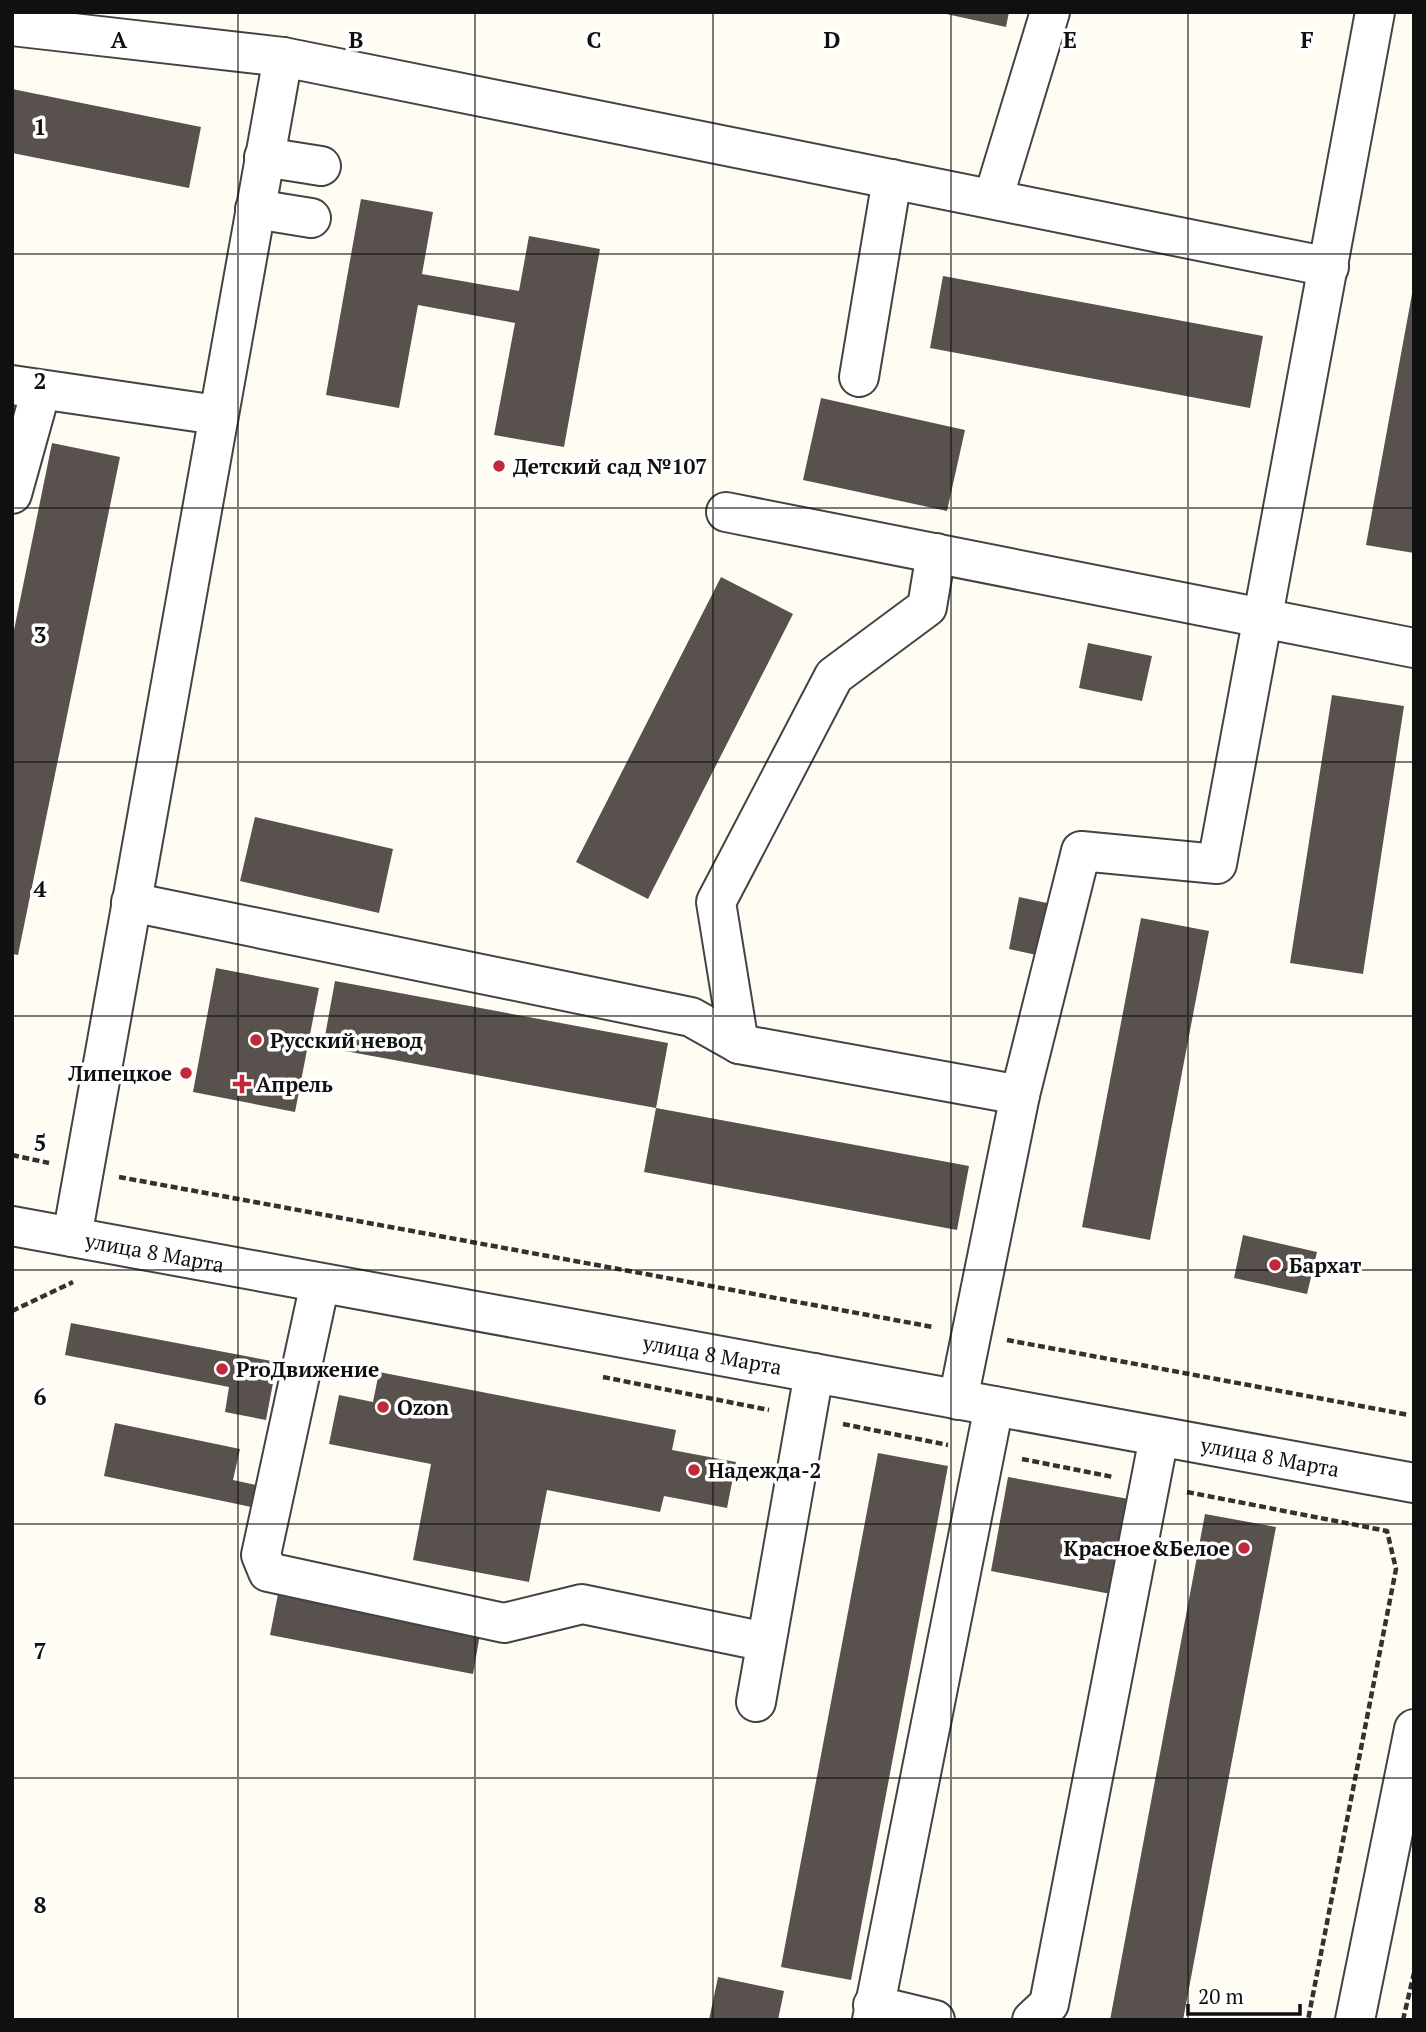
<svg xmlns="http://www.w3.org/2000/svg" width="1426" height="2032" font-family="'PT Serif',serif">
<rect width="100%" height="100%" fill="#fffcf4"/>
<!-- building -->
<path fill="#59514d" d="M 937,12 L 1009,12 L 1006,27 Z
M 12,89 L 201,127 L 189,188 L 12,153 Z
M 361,199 L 433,212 L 422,274 L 519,291 L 529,236 L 600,249 L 564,447 L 494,435 L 515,323 L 418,305 L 399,408 L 326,395 Z
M 943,276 L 1263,336 L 1250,408 L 930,348 Z
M 1412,294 L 1414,294 L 1414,553 L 1366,545 Z
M 821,398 L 965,430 L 947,511 L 803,480 Z
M 52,443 L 120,457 L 18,955 L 12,954 L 12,640 Z
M 721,577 L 793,614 L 648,899 L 576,862 Z
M 1088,643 L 1152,656 L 1142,701 L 1079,688 Z
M 1332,695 L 1404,706 L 1363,974 L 1290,963 Z
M 255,817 L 393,849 L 379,913 L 240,881 Z
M 1019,897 L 1061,906 L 1050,958 L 1009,949 Z
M 1141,918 L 1209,931 L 1150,1240 L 1082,1227 Z
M 216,968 L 319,988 L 295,1112 L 193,1092 Z
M 335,981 L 668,1043 L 656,1108 L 323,1047 Z
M 656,1108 L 969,1166 L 957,1230 L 644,1172 Z
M 1243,1235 L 1317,1252 L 1307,1294 L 1234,1278 Z
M 71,1323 L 277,1362 L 266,1420 L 225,1412 L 229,1387 L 65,1355 Z
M 379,1372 L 676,1430 L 672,1450 L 736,1462 L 727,1508 L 664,1496 L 660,1512 L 547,1490 L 529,1582 L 413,1560 L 431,1464 L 329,1444 L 339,1395 L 373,1402 Z
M 115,1423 L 240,1449 L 233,1480 L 266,1487 L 261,1509 L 104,1476 Z
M 878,1453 L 948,1466 L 851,1980 L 781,1967 Z
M 1008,1477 L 1134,1500 L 1116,1595 L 991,1571 Z
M 1205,1514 L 1276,1527 L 1183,2020 L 1110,2020 Z
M 278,1594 L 480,1634 L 473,1674 L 270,1635 Z
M 718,1977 L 784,1991 L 778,2020 L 709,2020 Z"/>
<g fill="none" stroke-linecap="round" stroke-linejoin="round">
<defs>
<g id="minor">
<path d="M 12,26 L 283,57"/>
<path d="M 264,157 L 321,166"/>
<path d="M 993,199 L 1050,12"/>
<path d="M 255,209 L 311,218"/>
<path d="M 859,377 L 892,179"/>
<path d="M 12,385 L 217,415"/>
<path d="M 12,494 L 41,390"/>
<path d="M 726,512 L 1414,648"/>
<path d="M 131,902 L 691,1017 L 739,1044 L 1020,1095 L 1081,851 L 1217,864 L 1375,12"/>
<path d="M 739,1044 L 716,902 L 834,676 L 927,607 L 936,553"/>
<path id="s1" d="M 12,1226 L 1414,1483"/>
<path d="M 72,1237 L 283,57 L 1329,267"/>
<path d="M 320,1283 L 261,1555 L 268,1572 L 504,1623 L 582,1604 L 766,1642"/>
<path d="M 958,1400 L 1020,1095"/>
<path d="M 756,1702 L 814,1373"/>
<path d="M 873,2005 L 935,2020"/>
<path d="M 872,2020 L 994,1406"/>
<path d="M 1032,2020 L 1049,2004 L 1159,1437"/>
<path d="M 1355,2020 L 1414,1729"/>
</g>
</defs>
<!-- minor casing -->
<use href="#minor" stroke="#434343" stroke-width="42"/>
<!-- path -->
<path stroke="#323232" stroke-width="4.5" stroke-dasharray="7 3.5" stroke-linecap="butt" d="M 12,1155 L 49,1163
M 119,1177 L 933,1327
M 12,1311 L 73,1282
M 1007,1340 L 1409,1415
M 603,1377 L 769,1410
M 843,1424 L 948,1445
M 1022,1459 L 1113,1477
M 1187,1492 L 1387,1531 L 1396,1569 L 1308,2020
M 1403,2020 L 1414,1973"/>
<!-- minor -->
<use href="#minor" stroke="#fff" stroke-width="38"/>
</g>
<!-- grid -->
<path fill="none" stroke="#101010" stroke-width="2" stroke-opacity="0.55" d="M 238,12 L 238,2020M 475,12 L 475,2020M 713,12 L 713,2020M 951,12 L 951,2020M 1188,12 L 1188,2020M 12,254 L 1414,254M 12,508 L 1414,508M 12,762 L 1414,762M 12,1016 L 1414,1016M 12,1270 L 1414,1270M 12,1524 L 1414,1524M 12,1778 L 1414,1778"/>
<!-- markers -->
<g fill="#c0293a" stroke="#fff" stroke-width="2.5">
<circle cx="499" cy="466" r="7"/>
<circle cx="256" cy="1040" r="7"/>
<circle cx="186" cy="1073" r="7"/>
<path d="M238.5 1073.5h7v7h7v7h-7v7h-7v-7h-7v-7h7z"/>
<circle cx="1275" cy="1265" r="7"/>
<circle cx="222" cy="1369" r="7"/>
<circle cx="383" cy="1407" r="7"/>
<circle cx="694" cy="1470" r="7"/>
<circle cx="1244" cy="1548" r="7"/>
</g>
<g text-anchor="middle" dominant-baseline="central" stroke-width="7" stroke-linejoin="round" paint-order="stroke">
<!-- poi labels -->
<g font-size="21" font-weight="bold" fill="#101010" stroke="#fff" text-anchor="start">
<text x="513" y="466">Детский сад №107</text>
<text x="270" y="1040">Русский невод</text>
<text x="172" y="1073" text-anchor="end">Липецкое</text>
<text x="256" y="1084">Апрель</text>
<text x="1289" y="1265">Бархат</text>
<text x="236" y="1369">ProДвижение</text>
<text x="397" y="1407">Ozon</text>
<text x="708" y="1470">Надежда-2</text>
<text x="1230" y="1548" text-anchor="end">Красное&amp;Белое</text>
</g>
<!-- street labels -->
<g font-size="21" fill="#101010" stroke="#fff">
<text stroke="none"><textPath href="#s1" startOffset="145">улица 8 Марта</textPath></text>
<text stroke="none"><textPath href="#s1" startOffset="712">улица 8 Марта</textPath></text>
<text stroke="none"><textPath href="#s1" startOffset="1279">улица 8 Марта</textPath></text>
</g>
</g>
<g font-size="23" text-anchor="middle" font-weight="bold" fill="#101010" stroke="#fff" stroke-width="7" stroke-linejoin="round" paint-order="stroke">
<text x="119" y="48">A</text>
<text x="356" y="48">B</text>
<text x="594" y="48">C</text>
<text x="832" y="48">D</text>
<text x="1070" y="48">E</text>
<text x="1307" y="48">F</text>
<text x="40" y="135">1</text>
<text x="40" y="389">2</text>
<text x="40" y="643">3</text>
<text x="40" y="897">4</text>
<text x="40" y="1151">5</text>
<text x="40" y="1405">6</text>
<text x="40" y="1659">7</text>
<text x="40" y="1913">8</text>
</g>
<!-- border -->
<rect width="1426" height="2032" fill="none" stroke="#101010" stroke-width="28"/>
<!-- scale -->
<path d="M1188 2004v10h112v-10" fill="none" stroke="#101010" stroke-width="3.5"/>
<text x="1198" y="2004" font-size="21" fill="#101010" stroke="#ffffff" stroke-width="5" paint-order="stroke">20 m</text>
</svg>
